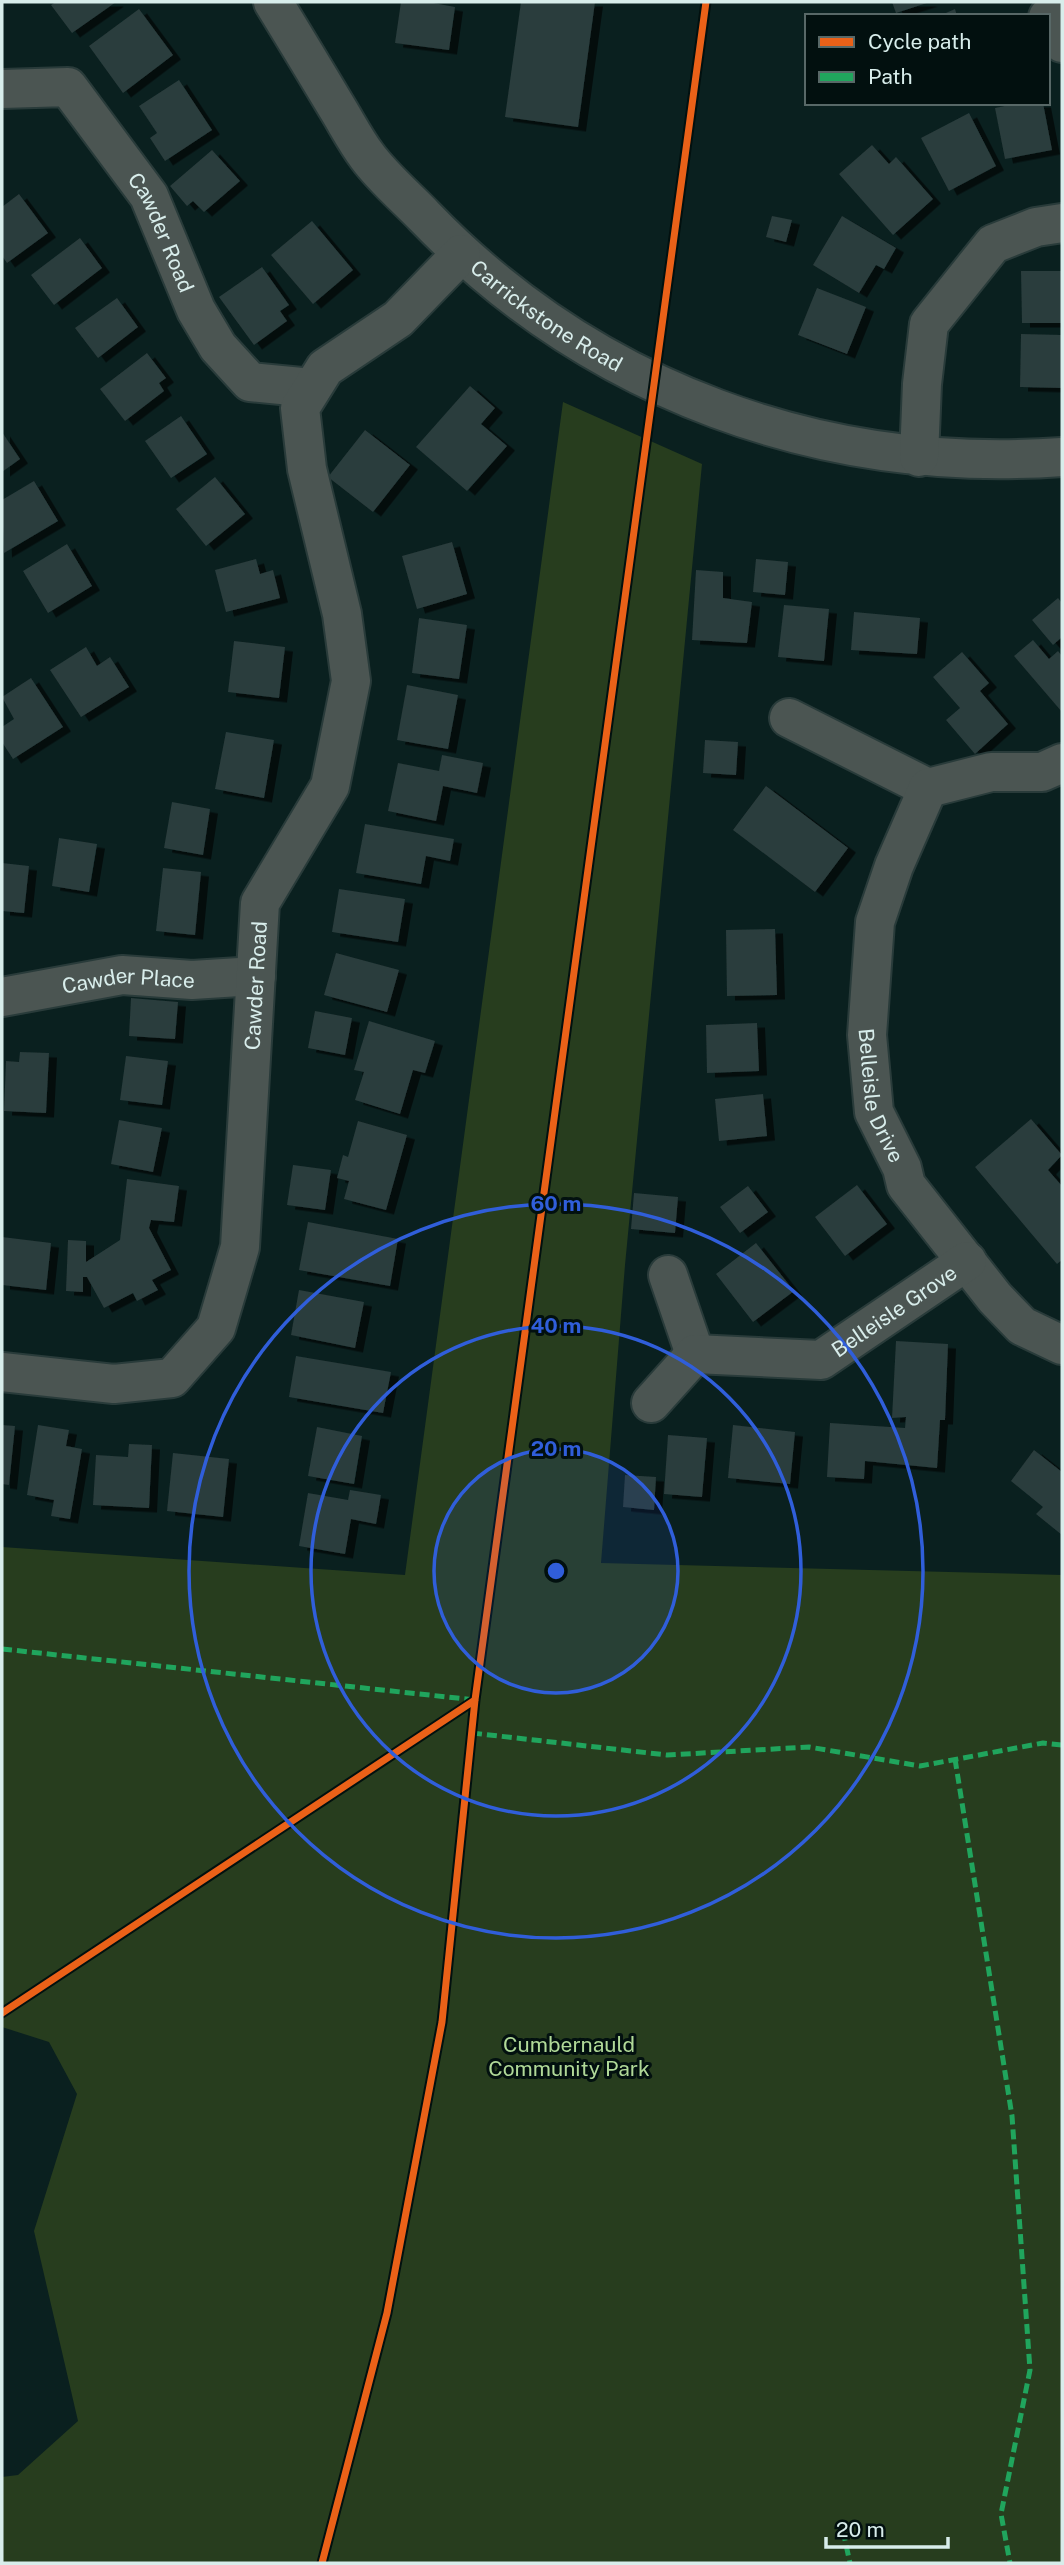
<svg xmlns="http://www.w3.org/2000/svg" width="1064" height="2565" font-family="'Public Sans',sans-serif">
<defs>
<filter id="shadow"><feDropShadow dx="8" dy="4.5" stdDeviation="0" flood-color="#0009"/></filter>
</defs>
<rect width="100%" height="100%" fill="#0a201f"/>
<!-- green -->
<path fill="#273d1e" d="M 563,402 L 702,464 L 625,1265 L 601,1563 L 1062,1575 L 1062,2563 L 2,2563 L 2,2477 L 18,2475 L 78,2421 L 34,2231 L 77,2094 L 49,2042 L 2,2027 L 2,1547 L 405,1575 Z"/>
<!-- building -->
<path fill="#2a3c3c" filter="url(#shadow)" d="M 56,2 L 116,2 L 72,33 L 51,5 Z
M 401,2 L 428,2 L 455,7 L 449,50 L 395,43 Z
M 521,2 L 595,2 L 578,127 L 505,117 Z
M 892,2 L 930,2 L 896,13 Z
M 139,9 L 173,55 L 123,93 L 89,46 Z
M 955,9 L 957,16 L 939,16 Z
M 179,80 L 212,130 L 165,161 L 150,138 L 157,133 L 139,106 Z
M 1019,103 L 1043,103 L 1052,150 L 1005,159 L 995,108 Z
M 969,113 L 996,166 L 949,191 L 921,138 Z
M 872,145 L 889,164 L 896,157 L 933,199 L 893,235 L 839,174 Z
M 212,150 L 240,181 L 204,212 L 193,201 L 187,206 L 170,186 Z
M 19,194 L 48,233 L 7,263 L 2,256 L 2,207 Z
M 772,216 L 792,220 L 786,242 L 766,237 Z
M 842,216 L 896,248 L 884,269 L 876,265 L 859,293 L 813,265 Z
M 312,221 L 353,270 L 313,304 L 271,255 Z
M 80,238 L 102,268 L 54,305 L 31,275 Z
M 262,267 L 289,305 L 280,311 L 287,321 L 254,345 L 219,297 Z
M 1021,271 L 1062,271 L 1062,323 L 1022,323 Z
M 817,288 L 866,307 L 847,354 L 798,335 Z
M 117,298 L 138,327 L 98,358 L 75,328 Z
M 1021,334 L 1062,335 L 1062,388 L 1020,387 Z
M 147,353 L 166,378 L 159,383 L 164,391 L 125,421 L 100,389 Z
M 470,386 L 495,408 L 481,424 L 507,446 L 467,491 L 416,447 Z
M 181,416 L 207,454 L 171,478 L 145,441 Z
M 365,430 L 410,465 L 373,512 L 328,477 Z
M 2,432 L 20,459 L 2,472 Z
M 215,477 L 245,514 L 206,546 L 176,509 Z
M 34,481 L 58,521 L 4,553 L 2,500 Z
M 452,542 L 467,594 L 417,609 L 402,556 Z
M 67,544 L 92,586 L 48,613 L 23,571 Z
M 256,559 L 260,574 L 273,570 L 280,598 L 226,612 L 215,570 Z
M 756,559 L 788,562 L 785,595 L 753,592 Z
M 696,570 L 723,572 L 723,598 L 752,602 L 747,643 L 692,640 Z
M 1058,598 L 1062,603 L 1062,637 L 1053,645 L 1032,620 Z
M 784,605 L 829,609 L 824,661 L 778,657 Z
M 854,612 L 920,618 L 917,654 L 851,650 Z
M 419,618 L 467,625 L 459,679 L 412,673 Z
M 1033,640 L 1049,659 L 1058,651 L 1062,656 L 1062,712 L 1014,656 Z
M 234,641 L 285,647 L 279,698 L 228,692 Z
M 86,647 L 97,666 L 110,657 L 129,687 L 81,717 L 50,670 Z
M 962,652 L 989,683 L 980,691 L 1008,724 L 975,754 L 946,720 L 960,708 L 933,677 Z
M 31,678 L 63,727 L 13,759 L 2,742 L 2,727 L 14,719 L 2,697 Z
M 407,685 L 458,695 L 448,749 L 397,740 Z
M 226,732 L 274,740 L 264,798 L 215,789 Z
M 705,740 L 738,742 L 736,775 L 703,773 Z
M 442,755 L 483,763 L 477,793 L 443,786 L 436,821 L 388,811 L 398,763 L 439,771 Z
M 766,786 L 848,848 L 815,892 L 733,830 Z
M 172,802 L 210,809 L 203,855 L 164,848 Z
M 365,824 L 454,839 L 450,861 L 426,856 L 421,884 L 356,873 Z
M 59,838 L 97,844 L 89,892 L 52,886 Z
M 2,863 L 29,866 L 24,913 L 2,911 Z
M 163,868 L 201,872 L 195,935 L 156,931 Z
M 339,889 L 405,899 L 398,942 L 332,932 Z
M 775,929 L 777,995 L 727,996 L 726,930 Z
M 336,953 L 399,970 L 387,1012 L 324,995 Z
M 131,998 L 178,1002 L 175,1039 L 129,1036 Z
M 315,1011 L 352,1018 L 345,1055 L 308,1048 Z
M 369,1021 L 435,1041 L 425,1073 L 413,1070 L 400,1114 L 355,1100 L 364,1072 L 354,1070 Z
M 757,1023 L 759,1071 L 707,1073 L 706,1025 Z
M 20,1052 L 49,1053 L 46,1113 L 4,1111 L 6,1061 L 19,1062 Z
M 126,1056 L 168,1061 L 162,1105 L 120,1100 Z
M 763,1094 L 767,1136 L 719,1141 L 715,1099 Z
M 1031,1119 L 1062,1155 L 1048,1170 L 1062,1186 L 1062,1260 L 1057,1264 L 975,1167 Z
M 119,1120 L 162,1128 L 153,1172 L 111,1164 Z
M 358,1121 L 407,1135 L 386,1210 L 344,1199 L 349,1181 L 337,1178 L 343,1155 L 348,1157 Z
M 293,1165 L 331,1170 L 325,1210 L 287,1205 Z
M 127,1179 L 179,1186 L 174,1222 L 151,1220 L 149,1228 L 171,1270 L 152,1280 L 158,1290 L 137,1301 L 133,1293 L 104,1308 L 87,1277 L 83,1277 L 83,1292 L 66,1291 L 68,1240 L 86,1241 L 86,1262 L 120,1240 Z
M 857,1185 L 887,1224 L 845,1256 L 815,1217 Z
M 748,1186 L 768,1212 L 740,1233 L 720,1207 Z
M 634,1193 L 678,1197 L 675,1233 L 631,1229 Z
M 308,1222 L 398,1239 L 390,1286 L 299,1270 Z
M 2,1237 L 51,1243 L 46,1290 L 2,1285 Z
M 756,1243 L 794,1291 L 753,1322 L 716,1274 Z
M 299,1290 L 364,1302 L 355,1348 L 291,1335 Z
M 896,1341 L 948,1344 L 945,1420 L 940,1420 L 937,1468 L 865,1461 L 864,1479 L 827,1477 L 830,1423 L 905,1428 L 906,1417 L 892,1418 Z
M 296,1356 L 391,1372 L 383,1413 L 289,1397 Z
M 2,1425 L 15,1426 L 9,1485 L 2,1484 Z
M 38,1425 L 69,1430 L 66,1446 L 82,1449 L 70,1519 L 51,1516 L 54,1500 L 27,1495 Z
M 733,1425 L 795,1432 L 790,1484 L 728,1478 Z
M 317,1427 L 362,1436 L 354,1484 L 308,1476 Z
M 668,1435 L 707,1438 L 702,1497 L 664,1494 Z
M 129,1444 L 152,1445 L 149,1508 L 93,1505 L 96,1455 L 128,1457 Z
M 1034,1450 L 1062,1472 L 1062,1535 L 1036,1514 L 1043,1507 L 1011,1481 Z
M 173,1453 L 229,1459 L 223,1517 L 167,1511 Z
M 625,1475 L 656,1477 L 654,1510 L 623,1507 Z
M 350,1490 L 381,1495 L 376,1524 L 351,1519 L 345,1554 L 299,1546 L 308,1493 L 348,1500 Z"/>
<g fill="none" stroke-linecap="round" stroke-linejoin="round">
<defs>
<g id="minor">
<path id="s1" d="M 273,2 C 294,36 315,71 336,106 C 346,122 355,140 367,156 C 383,178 406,197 425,217 C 593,391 822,474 1062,457"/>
<path d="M 1048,17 L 1062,43"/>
<path id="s2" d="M 2,89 L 68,87 L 149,196 L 196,310 L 218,347 L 250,382 L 312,388"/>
<path d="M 919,457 L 922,384 L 929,324 L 993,244 L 1036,227 L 1062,223"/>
<path d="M 789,718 L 928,788"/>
<path id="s3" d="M 1062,763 L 1042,772 L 991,772 L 928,788 L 894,866 L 875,922 L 867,1035 L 874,1112 L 902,1168 L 906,1185 L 995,1298 L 1022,1326 L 1062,1345"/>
<path id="s4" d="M 2,997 L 122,975 L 192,980 L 256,976"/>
<path d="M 668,1275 L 695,1354"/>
<path id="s5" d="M 2,1372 L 114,1384 L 172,1378 L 216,1328 L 240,1247 L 260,903 L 330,786 L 351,681 L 342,614 L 307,469 L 300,408 L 325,368 L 398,319 L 461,254"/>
<path id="s6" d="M 651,1403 L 695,1354 L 821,1360 L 967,1261"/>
</g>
</defs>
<!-- minor casing -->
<use href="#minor" stroke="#293b3a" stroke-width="42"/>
<!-- minor -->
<use href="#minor" stroke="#4b5552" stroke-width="38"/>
<!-- quiet -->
<path stroke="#20a55d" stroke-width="5" stroke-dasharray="10 5" stroke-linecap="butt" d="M 2,1649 L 475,1700
M 472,1733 L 667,1755 L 809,1747 L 920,1766 L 1043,1743 L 1062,1745
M 955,1759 L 1012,2116 L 1030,2370 L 1001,2514 L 1010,2563
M 843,2531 L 850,2563"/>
<defs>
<path id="cycleway" d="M 2,2013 L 475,1700
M 322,2563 L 387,2313 L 442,2022 L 475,1700 L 706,2"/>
</defs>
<!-- cycleway casing -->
<use href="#cycleway" stroke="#02100f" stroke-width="11"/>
<!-- cycleway -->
<use href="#cycleway" stroke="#ea6118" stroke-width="7"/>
</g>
<!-- distance rings -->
<circle cx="556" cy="1571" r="122" fill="#305eda" fill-opacity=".12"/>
<g fill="none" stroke="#305eda" stroke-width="3.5">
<circle cx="556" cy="1571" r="122"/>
<circle cx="556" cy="1571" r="245"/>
<circle cx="556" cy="1571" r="367"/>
</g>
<g text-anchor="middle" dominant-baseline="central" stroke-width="6" stroke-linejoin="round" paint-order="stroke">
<!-- street labels -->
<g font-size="21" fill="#d8edeb" stroke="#02100f">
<text stroke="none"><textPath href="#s2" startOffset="240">Cawder Road</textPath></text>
<text stroke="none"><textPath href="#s1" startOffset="422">Carrickstone Road</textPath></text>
<text stroke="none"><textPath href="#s4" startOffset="128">Cawder Place</textPath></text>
<text stroke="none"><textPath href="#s5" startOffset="584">Cawder Road</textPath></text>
<text stroke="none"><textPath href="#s3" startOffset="458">Belleisle Drive</textPath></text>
<text stroke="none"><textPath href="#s6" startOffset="280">Belleisle Grove</textPath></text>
</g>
<!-- park labels -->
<g font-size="21" fill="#b0d998" stroke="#02100f">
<text x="569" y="2044">Cumbernauld<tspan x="569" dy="24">Community Park</tspan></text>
</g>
</g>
<circle cx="556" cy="1571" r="10" fill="#305eda" stroke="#02100f" stroke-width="3.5"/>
<g font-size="21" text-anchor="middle" font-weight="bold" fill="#305eda" stroke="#02100f" stroke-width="6" stroke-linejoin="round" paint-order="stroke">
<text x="556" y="1211">60 m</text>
<text x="556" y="1333">40 m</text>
<text x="556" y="1456">20 m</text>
</g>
<!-- border -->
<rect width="1064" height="2565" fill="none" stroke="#d8edeb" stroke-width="7"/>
<!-- legend -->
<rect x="805" y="14" width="245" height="91" fill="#02100f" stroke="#586867" stroke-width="2"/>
<rect x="819" y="37" width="35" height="10" fill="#ea6118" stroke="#586867" stroke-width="2"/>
<text x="868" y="49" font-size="21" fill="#d8edeb">Cycle path</text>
<rect x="819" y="72" width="35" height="10" fill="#20a55d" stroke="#586867" stroke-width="2"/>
<text x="868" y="84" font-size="21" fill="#d8edeb">Path</text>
<!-- scale -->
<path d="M826 2537v10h122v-10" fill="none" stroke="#d8edeb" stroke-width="3.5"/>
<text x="836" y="2537" font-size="21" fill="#d8edeb" stroke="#02100f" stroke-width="5" paint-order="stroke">20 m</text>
</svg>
